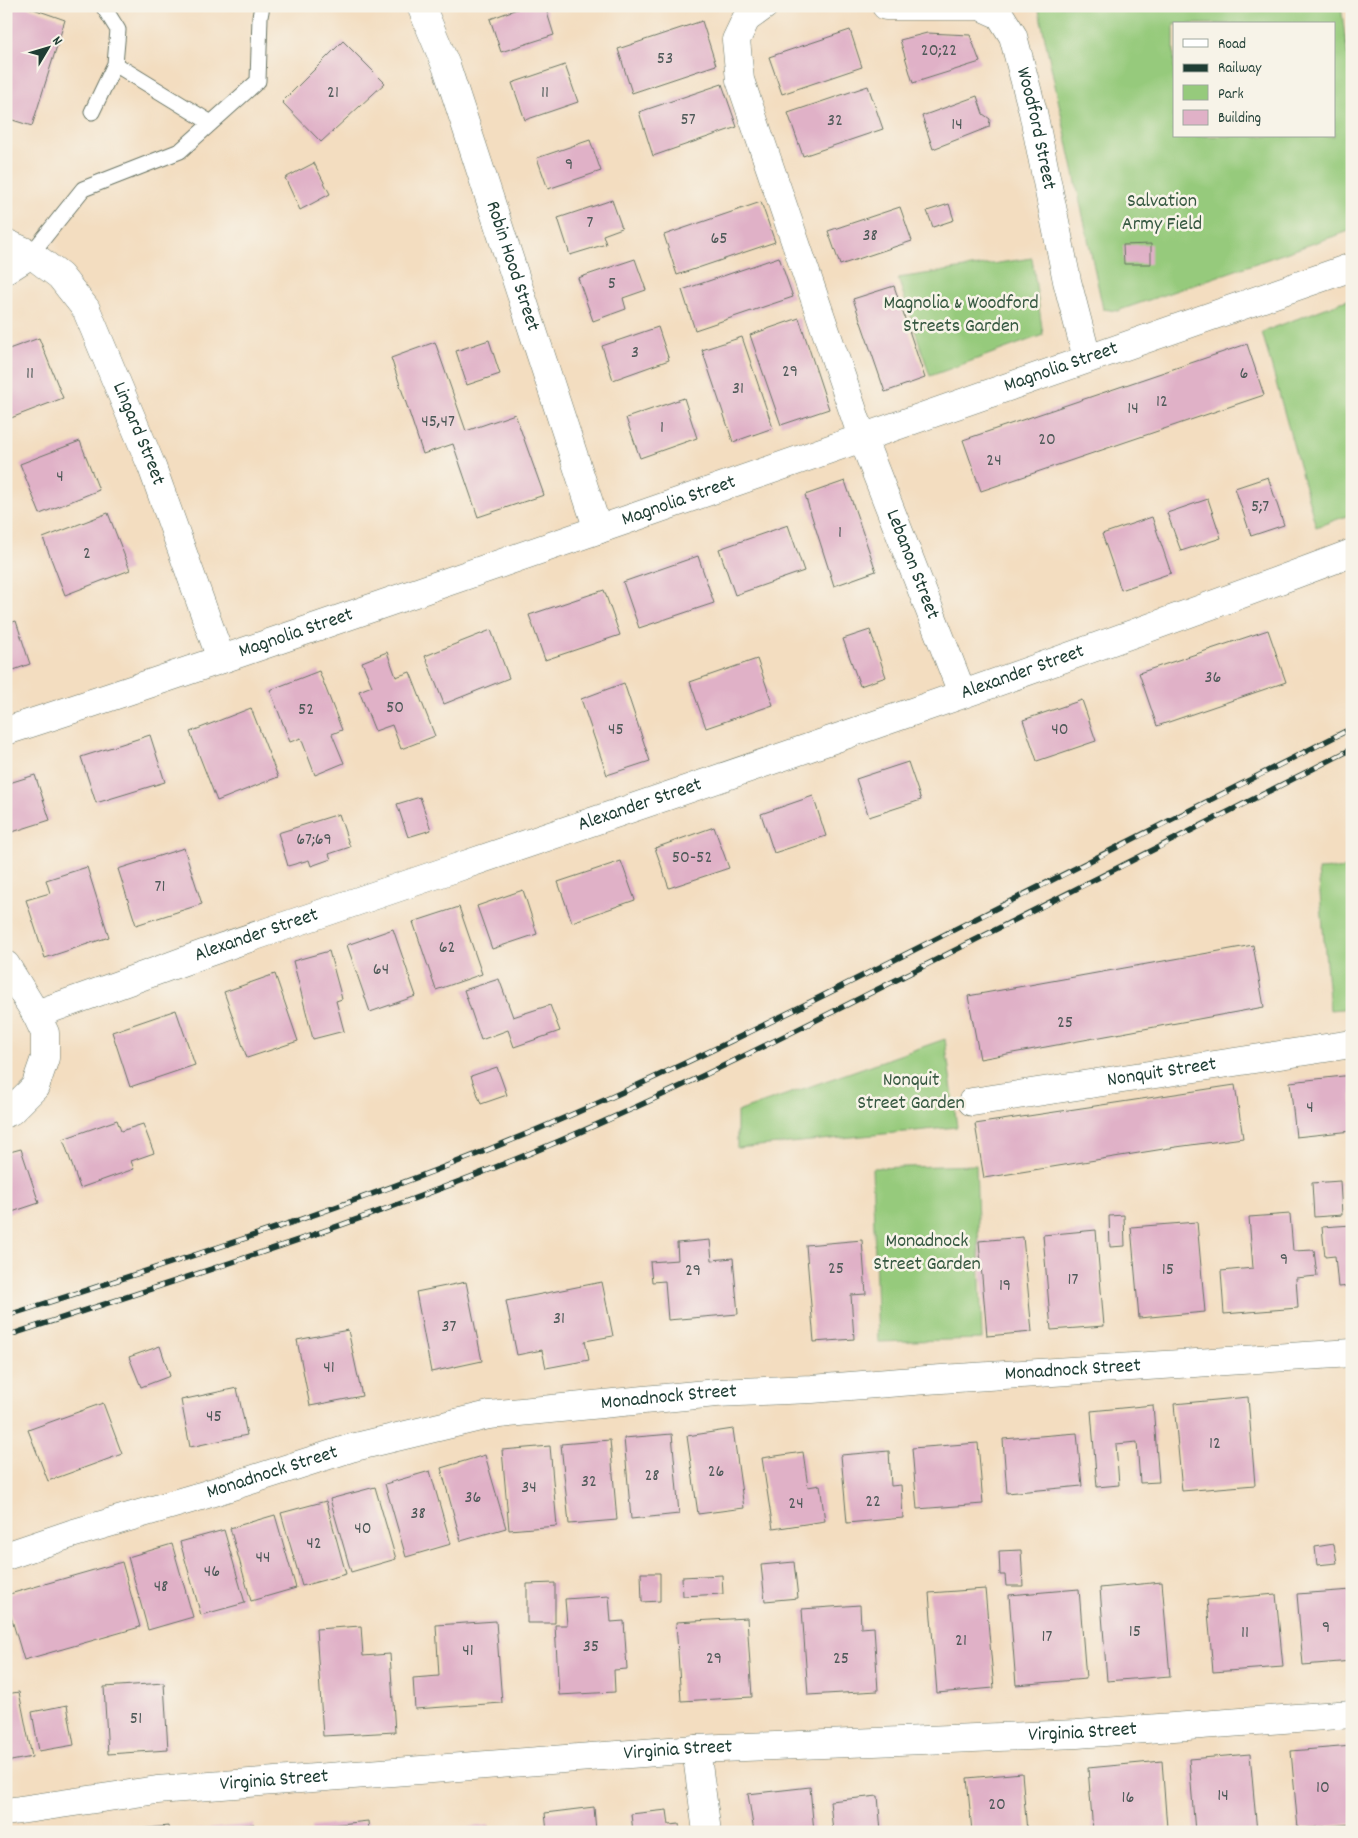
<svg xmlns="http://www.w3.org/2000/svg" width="1358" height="1838" font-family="Dekko,sans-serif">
<rect width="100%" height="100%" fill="#f7f3e8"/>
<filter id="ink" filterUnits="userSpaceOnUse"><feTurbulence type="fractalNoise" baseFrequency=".02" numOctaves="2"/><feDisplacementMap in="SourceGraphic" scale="10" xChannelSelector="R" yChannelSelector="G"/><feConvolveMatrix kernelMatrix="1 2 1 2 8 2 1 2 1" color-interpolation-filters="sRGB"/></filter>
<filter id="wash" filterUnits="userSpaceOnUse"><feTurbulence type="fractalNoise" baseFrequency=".0096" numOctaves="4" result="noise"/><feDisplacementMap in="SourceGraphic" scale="20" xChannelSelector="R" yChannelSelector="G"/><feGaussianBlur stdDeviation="1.12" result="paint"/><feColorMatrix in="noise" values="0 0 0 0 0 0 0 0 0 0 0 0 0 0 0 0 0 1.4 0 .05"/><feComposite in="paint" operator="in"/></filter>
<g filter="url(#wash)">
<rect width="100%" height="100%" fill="#f3ddc0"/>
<!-- green -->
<path fill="#96ca7c" stroke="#5a8458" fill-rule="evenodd" d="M 1038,6 L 1341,6 L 1352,90 L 1352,230 L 1117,311 L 1103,309 ZM 1174,24 L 1334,24 L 1334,136 L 1174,136 Z
M 1032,258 L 1043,335 L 930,376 L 898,278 Z
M 1352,298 L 1352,514 L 1316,527 L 1262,332 Z
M 1352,868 L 1352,1008 L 1330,1010 L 1318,870 Z
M 945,1039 L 957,1127 L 737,1148 L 737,1112 Z
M 976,1165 L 982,1339 L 878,1342 L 872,1168 Z"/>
<g id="blocks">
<!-- building -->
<path fill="#e0b1c7" d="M 6,6 L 25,6 L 65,20 L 32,126 L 6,118 Z
M 525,6 L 545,6 L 554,35 L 501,52 L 490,19 Z
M 702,21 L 716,65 L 632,93 L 618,49 Z
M 850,30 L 862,67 L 782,94 L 769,57 Z
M 927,33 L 970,35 L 980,62 L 913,83 L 900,40 Z
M 343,41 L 385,83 L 321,142 L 282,102 Z
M 565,65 L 578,102 L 525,120 L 512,83 Z
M 722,84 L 737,127 L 653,156 L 639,112 Z
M 868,86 L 883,129 L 803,156 L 788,113 Z
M 977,96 L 983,114 L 990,119 L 989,127 L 933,149 L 922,116 Z
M 590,140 L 601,171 L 548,189 L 537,158 Z
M 314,163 L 330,194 L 300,210 L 285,178 Z
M 612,200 L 622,228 L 603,235 L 606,244 L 570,255 L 558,218 Z
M 761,202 L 775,242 L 677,275 L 664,235 Z
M 949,204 L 954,220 L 933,227 L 927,211 Z
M 900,207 L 912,241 L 840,265 L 828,231 Z
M 1151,244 L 1151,264 L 1124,264 L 1123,245 Z
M 779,257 L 793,297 L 695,330 L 682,290 Z
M 635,259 L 646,290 L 623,298 L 626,309 L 593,321 L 578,278 Z
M 894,286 L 925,378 L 885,392 L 853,299 Z
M 799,318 L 829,409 L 781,425 L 750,335 Z
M 658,327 L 669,360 L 613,380 L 602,346 Z
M 742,337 L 773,428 L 733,442 L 702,350 Z
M 39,338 L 63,398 L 11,418 L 6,407 L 6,350 Z
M 489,340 L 500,374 L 467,385 L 456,351 Z
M 435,342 L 466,431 L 515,414 L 544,495 L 478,517 L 453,444 L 423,454 L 391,358 Z
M 1247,344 L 1264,395 L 981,491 L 963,440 Z
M 684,398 L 697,438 L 640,458 L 626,418 Z
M 80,441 L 99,490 L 40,514 L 20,464 Z
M 1268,477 L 1284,525 L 1251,536 L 1235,488 Z
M 845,481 L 876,571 L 834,586 L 805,495 Z
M 1208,499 L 1221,538 L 1181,551 L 1167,513 Z
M 108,513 L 130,570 L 65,595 L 43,538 Z
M 1152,517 L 1171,573 L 1121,590 L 1102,534 Z
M 788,525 L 804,571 L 735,595 L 719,549 Z
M 698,556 L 714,603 L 639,628 L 623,582 Z
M 604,590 L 620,635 L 545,660 L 529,615 Z
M 16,621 L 30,664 L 11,671 L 6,658 L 6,624 Z
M 491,630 L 509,678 L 444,704 L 425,656 Z
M 870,630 L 886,677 L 860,686 L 843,639 Z
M 1268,630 L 1286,682 L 1157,726 L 1139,673 Z
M 387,652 L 396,677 L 410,672 L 435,736 L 401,749 L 392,725 L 375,731 L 359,691 L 372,686 L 362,662 Z
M 757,659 L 773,705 L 706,728 L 690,682 Z
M 319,671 L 342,730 L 332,734 L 344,763 L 315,775 L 301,738 L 290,742 L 270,690 Z
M 624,683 L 650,761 L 607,775 L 581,699 Z
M 1082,700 L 1096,741 L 1037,761 L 1023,720 Z
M 251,708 L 278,777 L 217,801 L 190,732 Z
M 150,735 L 165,782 L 96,803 L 81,757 Z
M 908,762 L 921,800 L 869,817 L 856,779 Z
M 35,775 L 50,820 L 6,834 L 6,784 Z
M 813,796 L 826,836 L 774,853 L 761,814 Z
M 420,797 L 431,830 L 408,837 L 397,804 Z
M 339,814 L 350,847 L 329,854 L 331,859 L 311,866 L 309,860 L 288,866 L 278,833 Z
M 714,827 L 729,868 L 669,888 L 655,848 Z
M 184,848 L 202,904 L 136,925 L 118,869 Z
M 621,861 L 635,900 L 572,922 L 558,882 Z
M 87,867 L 109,937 L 45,958 L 26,900 L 50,893 L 46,880 Z
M 523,890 L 537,934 L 492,949 L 477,906 Z
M 459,907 L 482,974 L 436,990 L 413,922 Z
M 393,929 L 416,996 L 370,1012 L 347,945 Z
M 1253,945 L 1264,1007 L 980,1059 L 968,996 Z
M 329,951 L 342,999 L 336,1001 L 344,1031 L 313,1039 L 293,961 Z
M 275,974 L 298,1041 L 247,1058 L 224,992 Z
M 499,979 L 513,1017 L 550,1005 L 560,1031 L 514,1047 L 508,1030 L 481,1040 L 464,990 Z
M 176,1010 L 195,1065 L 130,1087 L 112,1032 Z
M 497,1067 L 507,1095 L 481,1104 L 471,1076 Z
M 1352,1075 L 1352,1131 L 1296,1137 L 1290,1082 Z
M 1235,1085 L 1243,1138 L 1176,1147 L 984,1178 L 975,1124 Z
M 117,1120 L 121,1131 L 143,1124 L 154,1153 L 131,1161 L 134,1169 L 80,1188 L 63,1139 Z
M 21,1149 L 39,1203 L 6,1214 L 6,1153 Z
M 1340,1181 L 1342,1215 L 1314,1217 L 1312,1183 Z
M 1290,1214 L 1293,1251 L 1314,1250 L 1317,1276 L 1296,1278 L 1298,1308 L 1224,1314 L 1221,1271 L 1253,1268 L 1249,1217 Z
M 1124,1215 L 1125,1246 L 1110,1247 L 1109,1216 Z
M 1197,1222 L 1205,1312 L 1139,1318 L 1131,1227 Z
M 1352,1225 L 1352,1286 L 1338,1287 L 1335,1256 L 1325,1257 L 1322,1227 Z
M 1096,1230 L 1104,1326 L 1051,1330 L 1043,1235 Z
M 1023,1237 L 1032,1332 L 987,1336 L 979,1241 Z
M 710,1240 L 712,1260 L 733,1258 L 738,1314 L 668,1320 L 665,1281 L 652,1282 L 650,1262 L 678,1260 L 677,1243 Z
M 862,1240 L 866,1294 L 851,1295 L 854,1339 L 814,1342 L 806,1245 Z
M 466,1282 L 482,1361 L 431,1372 L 416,1292 Z
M 602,1282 L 613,1336 L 585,1341 L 589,1360 L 546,1368 L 542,1350 L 517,1355 L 506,1301 Z
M 348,1330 L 362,1396 L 310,1406 L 297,1340 Z
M 160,1346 L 170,1376 L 141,1387 L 129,1357 Z
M 237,1388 L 247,1435 L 190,1447 L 181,1400 Z
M 1248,1397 L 1255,1485 L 1182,1491 L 1174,1404 Z
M 103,1403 L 122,1454 L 48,1481 L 28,1430 Z
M 1153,1405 L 1159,1482 L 1140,1483 L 1137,1442 L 1116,1444 L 1119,1485 L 1097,1487 L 1091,1411 Z
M 733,1429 L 744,1508 L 698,1514 L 687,1436 Z
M 1077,1433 L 1082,1486 L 1007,1493 L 1003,1439 Z
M 672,1434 L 679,1514 L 631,1519 L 624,1438 Z
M 610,1440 L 617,1520 L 569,1524 L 561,1444 Z
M 978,1443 L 983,1504 L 917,1509 L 912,1448 Z
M 550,1446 L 557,1526 L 509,1530 L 502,1450 Z
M 889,1451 L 891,1486 L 901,1485 L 903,1518 L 847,1523 L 841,1455 Z
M 803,1452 L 808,1487 L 820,1485 L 825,1521 L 773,1529 L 762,1458 Z
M 485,1455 L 506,1528 L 461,1541 L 441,1468 Z
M 430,1471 L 451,1544 L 406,1557 L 385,1484 Z
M 375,1487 L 396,1559 L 351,1572 L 330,1499 Z
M 326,1501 L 346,1574 L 302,1586 L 281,1513 Z
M 275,1515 L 296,1588 L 251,1601 L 230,1528 Z
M 224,1530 L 245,1603 L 201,1615 L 180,1542 Z
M 172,1544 L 193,1617 L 148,1630 L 128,1557 Z
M 1334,1544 L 1337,1563 L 1317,1565 L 1315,1547 Z
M 1021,1550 L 1023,1586 L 1006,1586 L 1005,1575 L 1000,1575 L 999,1551 Z
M 122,1562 L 140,1627 L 24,1660 L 6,1600 L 6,1595 Z
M 794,1562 L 798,1598 L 765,1601 L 761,1565 Z
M 641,1573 L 660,1573 L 660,1601 L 642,1602 Z
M 722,1575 L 723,1594 L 683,1596 L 682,1577 Z
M 1162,1582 L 1170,1676 L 1107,1681 L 1100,1588 Z
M 555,1583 L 555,1623 L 527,1623 L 527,1584 Z
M 985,1589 L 994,1688 L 937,1693 L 929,1593 Z
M 1079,1589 L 1086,1679 L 1016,1685 L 1009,1595 Z
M 1352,1590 L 1352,1661 L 1303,1665 L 1297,1594 Z
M 1276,1594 L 1283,1667 L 1213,1672 L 1207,1600 Z
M 609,1596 L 611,1622 L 624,1621 L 627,1669 L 614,1670 L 615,1692 L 559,1695 L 555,1625 L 567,1625 L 565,1599 Z
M 860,1605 L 861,1628 L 874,1627 L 878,1691 L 808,1695 L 802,1609 Z
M 747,1618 L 752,1697 L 681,1701 L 676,1622 Z
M 496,1621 L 502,1703 L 415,1709 L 413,1678 L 439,1676 L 436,1625 Z
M 361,1626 L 363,1656 L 390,1654 L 395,1732 L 323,1736 L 316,1629 Z
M 164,1683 L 168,1750 L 108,1754 L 104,1687 Z
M 19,1692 L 32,1757 L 6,1762 L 6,1694 Z
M 67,1705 L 74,1745 L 39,1751 L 32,1712 Z
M 1352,1746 L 1352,1824 L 1298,1829 L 1291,1751 Z
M 1250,1754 L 1257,1832 L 1195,1832 L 1189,1759 Z
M 1162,1761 L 1167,1828 L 1149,1830 L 1150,1832 L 1112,1832 L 1112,1830 L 1093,1832 L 1088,1768 Z
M 1022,1773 L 1027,1832 L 972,1832 L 967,1778 Z
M 810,1787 L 814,1832 L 754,1832 L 748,1794 Z
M 878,1796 L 881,1832 L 833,1832 L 830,1801 Z
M 594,1807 L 596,1832 L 547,1832 L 545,1813 Z
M 667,1810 L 669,1825 L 679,1824 L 680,1832 L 633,1832 L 631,1814 Z
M 368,1821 L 369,1832 L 312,1832 L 312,1827 Z
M 254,1824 L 254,1832 L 196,1832 L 196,1830 Z
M 489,1825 L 490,1832 L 441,1832 L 441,1830 Z
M 168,1826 L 169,1832 L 128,1832 L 128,1830 Z"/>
</g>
</g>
<g filter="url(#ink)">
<use href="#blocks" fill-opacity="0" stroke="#697565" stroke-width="1"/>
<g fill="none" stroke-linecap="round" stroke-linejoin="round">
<defs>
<path id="service" d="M 103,6 L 118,30 L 115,64 L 211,123
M 92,112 L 115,64
M 31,254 L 83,189 L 180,151 L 258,81 L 260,17 L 262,6"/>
<g id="minor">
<path id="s1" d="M 421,6 L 447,68 L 598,530"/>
<path id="s2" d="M 764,6 L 746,19 L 736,40 L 740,80 L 862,437 L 962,693"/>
<path id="s3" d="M 886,6 L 980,6 L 1000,15 L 1013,36 L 1033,112 L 1067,281 L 1087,358"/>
<path id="s4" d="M 6,243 L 31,254 L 60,276 L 86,309 L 152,467 L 221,659"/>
<path d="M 6,270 L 31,254"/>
<path id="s5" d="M 6,731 C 113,697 219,660 325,624 C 668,507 1009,385 1352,267"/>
<path d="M 6,965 L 36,1014"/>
<path id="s6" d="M 972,1102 L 1352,1044"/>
<path id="s7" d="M 6,1113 L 11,1111 L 35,1087 L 45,1058 L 45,1033 L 36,1014 C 97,993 159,970 220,948 C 598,819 978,694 1352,553"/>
<path id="s8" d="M 6,1556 L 71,1534 L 201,1496 L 351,1448 L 489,1415 L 716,1393 L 812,1389 L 926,1380 L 1352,1353"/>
<path d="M 696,1749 L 707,1832"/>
<path id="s9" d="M 6,1812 L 157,1790 L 696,1749 L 1077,1734 L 1352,1714"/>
</g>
</defs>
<!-- service casing -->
<use href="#service" stroke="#697565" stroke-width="17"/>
<!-- minor casing -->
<use href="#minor" stroke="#697565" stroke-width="29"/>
<!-- service -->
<use href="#service" stroke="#fff" stroke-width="15"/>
<!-- minor -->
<use href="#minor" stroke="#fff" stroke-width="28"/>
<defs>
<path id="rail" d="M 6,1316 C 189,1257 373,1200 550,1124 C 672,1072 791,1012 910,952 C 1058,878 1205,803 1352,728
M 6,1336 C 191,1276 377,1218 557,1142 C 677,1091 793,1032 910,973 C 1058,899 1205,824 1352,749"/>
</defs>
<!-- rail casing -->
<use href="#rail" stroke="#1f3d34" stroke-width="5.5"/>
<!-- rail -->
<use href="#rail" stroke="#f7f3e8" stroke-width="4" stroke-dasharray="11" stroke-linecap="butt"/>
</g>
</g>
<g text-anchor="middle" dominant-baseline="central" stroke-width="5" stroke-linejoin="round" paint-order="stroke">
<!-- number labels -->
<g font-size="18" fill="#4f5a59">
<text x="939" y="51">20;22</text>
<text x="665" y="59">53</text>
<text x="333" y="93">21</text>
<text x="545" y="93">11</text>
<text x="688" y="120">57</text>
<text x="835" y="121">32</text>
<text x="957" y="125">14</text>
<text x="569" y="165">9</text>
<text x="590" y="223">7</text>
<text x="870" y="236">38</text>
<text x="719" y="239">65</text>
<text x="612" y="284">5</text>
<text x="635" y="353">3</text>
<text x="790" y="372">29</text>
<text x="30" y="374">11</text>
<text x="1244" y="374">6</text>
<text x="738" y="389">31</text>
<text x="1162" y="402">12</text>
<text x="1133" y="409">14</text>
<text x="438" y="422">45,47</text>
<text x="662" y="428">1</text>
<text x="1047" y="440">20</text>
<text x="994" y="461">24</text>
<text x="60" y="477">4</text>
<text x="1260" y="507">5;7</text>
<text x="840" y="533">1</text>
<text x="87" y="554">2</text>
<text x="1213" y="678">36</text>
<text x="395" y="708">50</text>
<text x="306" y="710">52</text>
<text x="616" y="730">45</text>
<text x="1060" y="730">40</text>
<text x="314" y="840">67;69</text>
<text x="692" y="858">50-52</text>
<text x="160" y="887">71</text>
<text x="447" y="948">62</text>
<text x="381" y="970">64</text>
<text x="1065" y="1023">25</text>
<text x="1310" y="1108">4</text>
<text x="1284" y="1260">9</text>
<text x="836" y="1269">25</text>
<text x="1168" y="1270">15</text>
<text x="693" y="1271">29</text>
<text x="1073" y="1280">17</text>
<text x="1005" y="1286">19</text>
<text x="559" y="1319">31</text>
<text x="449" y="1327">37</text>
<text x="329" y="1368">41</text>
<text x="214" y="1417">45</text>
<text x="1215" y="1444">12</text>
<text x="716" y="1472">26</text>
<text x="652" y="1476">28</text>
<text x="589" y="1482">32</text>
<text x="529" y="1488">34</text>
<text x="473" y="1498">36</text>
<text x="873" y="1502">22</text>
<text x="796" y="1504">24</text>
<text x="418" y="1514">38</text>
<text x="363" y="1529">40</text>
<text x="314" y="1544">42</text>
<text x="263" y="1558">44</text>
<text x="212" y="1572">46</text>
<text x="161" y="1587">48</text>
<text x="1326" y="1628">9</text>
<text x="1135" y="1632">15</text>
<text x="1245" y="1633">11</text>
<text x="1047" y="1637">17</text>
<text x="961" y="1641">21</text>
<text x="591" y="1647">35</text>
<text x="468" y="1651">41</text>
<text x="714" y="1659">29</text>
<text x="841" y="1659">25</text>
<text x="136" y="1719">51</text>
<text x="1323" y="1788">10</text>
<text x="1223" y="1796">14</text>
<text x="1128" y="1798">16</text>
<text x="997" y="1805">20</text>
</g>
<!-- street labels -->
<g font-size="20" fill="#1f3d34" stroke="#f7f3e8">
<text stroke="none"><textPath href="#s3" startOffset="236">Woodford Street</textPath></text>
<text stroke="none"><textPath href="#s1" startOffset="276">Robin Hood Street</textPath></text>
<text stroke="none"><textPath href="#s5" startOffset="1116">Magnolia Street</textPath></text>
<text stroke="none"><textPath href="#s4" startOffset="241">Lingard Street</textPath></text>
<text stroke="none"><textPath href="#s5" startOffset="711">Magnolia Street</textPath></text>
<text stroke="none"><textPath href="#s2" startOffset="600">Lebanon Street</textPath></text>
<text stroke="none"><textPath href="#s5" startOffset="306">Magnolia Street</textPath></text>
<text stroke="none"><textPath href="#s7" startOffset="1160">Alexander Street</textPath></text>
<text stroke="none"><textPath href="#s7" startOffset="755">Alexander Street</textPath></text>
<text stroke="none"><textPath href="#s7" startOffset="350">Alexander Street</textPath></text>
<text stroke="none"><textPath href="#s6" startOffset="192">Nonquit Street</textPath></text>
<text stroke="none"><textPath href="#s8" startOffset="1089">Monadnock Street</textPath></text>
<text stroke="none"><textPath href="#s8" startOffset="684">Monadnock Street</textPath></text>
<text stroke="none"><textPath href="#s8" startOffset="279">Monadnock Street</textPath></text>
<text stroke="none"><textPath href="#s9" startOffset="1080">Virginia Street</textPath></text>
<text stroke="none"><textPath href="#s9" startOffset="675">Virginia Street</textPath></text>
<text stroke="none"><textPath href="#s9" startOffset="270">Virginia Street</textPath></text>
</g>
<!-- park labels -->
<g font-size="20" fill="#375942" stroke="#f7f3e8">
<text x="1162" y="202">Salvation<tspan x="1162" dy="23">Army Field</tspan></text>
<text x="961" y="304">Magnolia &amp; Woodford<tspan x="961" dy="23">Streets Garden</tspan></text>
<text x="911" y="1081">Nonquit<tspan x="911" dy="23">Street Garden</tspan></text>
<text x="927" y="1242">Monadnock<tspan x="927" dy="23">Street Garden</tspan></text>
</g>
</g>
<!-- margin -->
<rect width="1358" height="1838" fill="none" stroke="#f7f3e8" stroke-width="25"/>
<!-- legend -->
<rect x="1173" y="22" width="162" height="115" fill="#f7f3e8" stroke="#a1aaa0"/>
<rect x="1183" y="39" width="25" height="8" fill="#ffffff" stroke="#a1aaa0"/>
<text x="1218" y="48" font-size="15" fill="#1f3d34">Road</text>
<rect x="1183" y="64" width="25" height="8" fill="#1f3d34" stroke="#a1aaa0"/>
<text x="1218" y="72" font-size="15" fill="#1f3d34">Railway</text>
<rect x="1183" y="85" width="25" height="15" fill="#96ca7c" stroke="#a1aaa0"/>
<text x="1218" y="98" font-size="15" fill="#1f3d34">Park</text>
<rect x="1183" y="110" width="25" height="15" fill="#e0b1c7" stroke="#a1aaa0"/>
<text x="1218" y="122" font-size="15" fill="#1f3d34">Building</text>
<!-- north arrow -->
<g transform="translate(48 48) rotate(52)" stroke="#f7f3e8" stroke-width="4" paint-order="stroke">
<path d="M0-4L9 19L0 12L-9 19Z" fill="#1f3d34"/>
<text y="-8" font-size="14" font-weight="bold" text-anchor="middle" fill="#1f3d34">N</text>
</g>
</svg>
